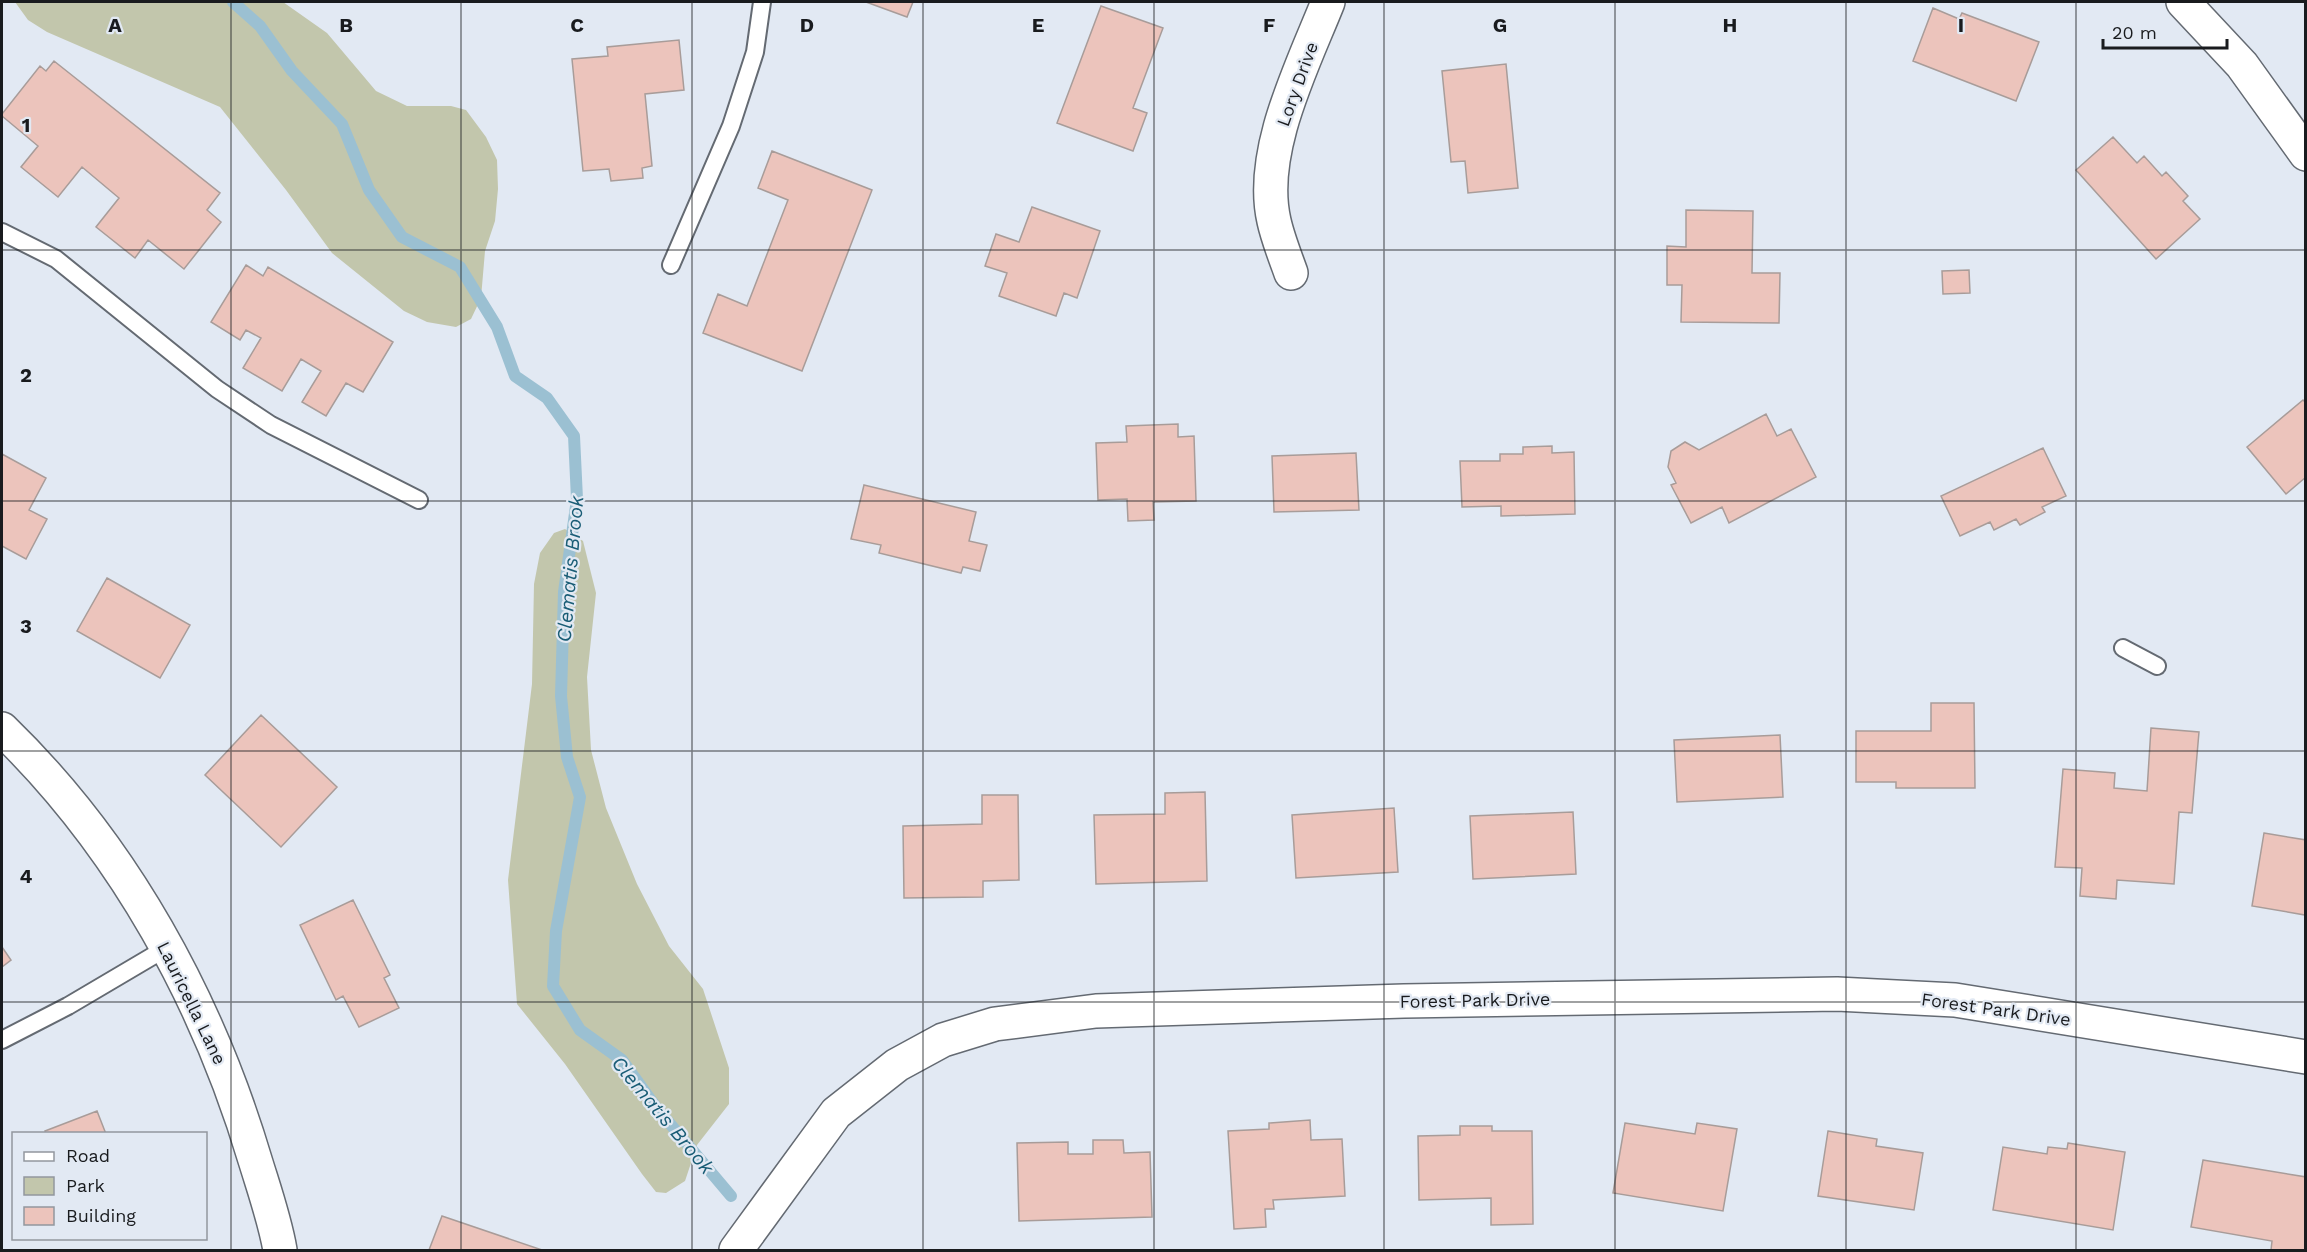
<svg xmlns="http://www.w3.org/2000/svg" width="2307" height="1252" font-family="'Work Sans',sans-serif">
<rect width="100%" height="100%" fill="#e2e9f3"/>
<!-- green -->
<path fill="#c2c6ac" d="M 15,2 L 283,2 L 327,33 L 376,91 L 407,106 L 451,106 L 466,110 L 486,137 L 497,160 L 498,189 L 495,221 L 485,251 L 481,298 L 471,319 L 456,327 L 427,322 L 404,311 L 332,253 L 286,190 L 220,107 L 47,32 L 28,20 Z
M 565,529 L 583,541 L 596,593 L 587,677 L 591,750 L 606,808 L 637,884 L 669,946 L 703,989 L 729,1068 L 729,1104 L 697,1145 L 685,1181 L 666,1193 L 656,1192 L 642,1174 L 565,1064 L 517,1004 L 508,880 L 532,684 L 534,584 L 540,553 L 554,533 Z"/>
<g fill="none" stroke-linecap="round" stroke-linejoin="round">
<!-- stream -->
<path stroke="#9bc0d2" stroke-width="12" d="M 233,2 L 260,26 L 292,71 L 342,124 L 369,190 L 402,237 L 460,267 L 497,327 L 515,376 L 547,398 L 574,436 L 577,499 L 564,592 L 561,696 L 567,757 L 580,797 L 556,931 L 553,986 L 580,1030 L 622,1060 L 655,1106 L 731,1196"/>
</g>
<!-- building -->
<path fill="#ecc4bc" stroke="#a89c99" stroke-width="1.5" d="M 866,2 L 913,2 L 907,17 Z
M 1101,6 L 1163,28 L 1133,108 L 1147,113 L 1133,151 L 1057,123 Z
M 1933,8 L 1959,19 L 1962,13 L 2039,42 L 2016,101 L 1913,61 Z
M 679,40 L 684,90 L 645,94 L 652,166 L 642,168 L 643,178 L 611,181 L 609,169 L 583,171 L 572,59 L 608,56 L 607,47 Z
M 54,61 L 220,193 L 207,210 L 221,222 L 184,269 L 148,240 L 135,258 L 96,227 L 119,198 L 82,167 L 58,197 L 21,167 L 38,146 L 2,116 L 2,114 L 40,66 L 46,71 Z
M 1506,64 L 1518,188 L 1468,193 L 1465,161 L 1451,162 L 1442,71 Z
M 2113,137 L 2137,163 L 2144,156 L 2162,176 L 2166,172 L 2188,196 L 2183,201 L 2200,219 L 2156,259 L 2076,170 Z
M 772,151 L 872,190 L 802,371 L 703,333 L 718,294 L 747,306 L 788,200 L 758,188 Z
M 1032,207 L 1100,231 L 1077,298 L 1064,293 L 1056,316 L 999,296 L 1007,273 L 985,266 L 996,234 L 1019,242 Z
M 1686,210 L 1753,211 L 1752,273 L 1780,273 L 1779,323 L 1681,322 L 1682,285 L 1667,285 L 1667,246 L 1686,247 Z
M 246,265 L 263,276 L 268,267 L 393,342 L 363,392 L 346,383 L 326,416 L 302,402 L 321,371 L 301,359 L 282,391 L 243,368 L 261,338 L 246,330 L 240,340 L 211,322 Z
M 1969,270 L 1970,293 L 1943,294 L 1942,271 Z
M 2303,400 L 2306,403 L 2306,477 L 2286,494 L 2247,447 Z
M 1766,414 L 1777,436 L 1791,429 L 1816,477 L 1729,523 L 1722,507 L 1691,523 L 1671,485 L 1676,483 L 1668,467 L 1671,451 L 1685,442 L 1699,450 Z
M 1178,424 L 1178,437 L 1194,436 L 1196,501 L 1153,502 L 1154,520 L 1128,521 L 1127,499 L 1098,500 L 1096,443 L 1127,442 L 1126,426 Z
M 1552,446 L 1552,453 L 1574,452 L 1575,514 L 1501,516 L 1501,506 L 1462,507 L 1460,461 L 1500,461 L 1500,454 L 1523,454 L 1523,447 Z
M 2043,448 L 2066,496 L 2042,507 L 2045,512 L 2020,525 L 2016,519 L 1994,530 L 1990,522 L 1960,536 L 1941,496 Z
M 1356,453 L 1359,510 L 1274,512 L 1272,456 Z
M 2,454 L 46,478 L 29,510 L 47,519 L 26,559 L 2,546 Z
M 864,485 L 976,512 L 969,541 L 987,545 L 980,571 L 963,567 L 961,573 L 879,553 L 881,545 L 851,539 Z
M 107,578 L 190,625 L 160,678 L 77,631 Z
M 1931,703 L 1974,703 L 1975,788 L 1896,788 L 1896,782 L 1856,782 L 1856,731 L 1931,731 Z
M 261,715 L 337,787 L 281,847 L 205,775 Z
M 2151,728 L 2199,732 L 2192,813 L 2179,812 L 2174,884 L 2117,880 L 2116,899 L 2080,896 L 2082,868 L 2055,867 L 2063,769 L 2115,773 L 2114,788 L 2147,791 Z
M 1780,735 L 1783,797 L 1677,802 L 1674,740 Z
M 1205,792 L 1207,881 L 1096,884 L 1094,815 L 1165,814 L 1165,793 Z
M 982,795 L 1018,795 L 1019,880 L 983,881 L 983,897 L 904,898 L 903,826 L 982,824 Z
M 1394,808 L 1398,872 L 1296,878 L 1292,815 Z
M 1573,812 L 1576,874 L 1473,879 L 1470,816 Z
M 2264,833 L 2306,840 L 2305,915 L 2252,906 Z
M 353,900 L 390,975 L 384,978 L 399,1008 L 359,1027 L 343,996 L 336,1000 L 300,925 Z
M 2,947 L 11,960 L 2,967 Z
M 97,1111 L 106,1134 L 46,1134 L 45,1131 Z
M 1310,1120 L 1311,1140 L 1342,1139 L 1345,1196 L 1273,1200 L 1274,1209 L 1265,1209 L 1266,1227 L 1234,1229 L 1228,1131 L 1269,1129 L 1269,1123 Z
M 1625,1123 L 1695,1134 L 1697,1123 L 1737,1129 L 1723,1211 L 1613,1193 Z
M 1460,1126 L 1492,1126 L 1492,1131 L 1532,1131 L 1533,1224 L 1491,1225 L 1491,1198 L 1419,1200 L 1418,1136 L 1460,1135 Z
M 1828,1131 L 1877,1139 L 1876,1146 L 1923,1153 L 1914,1210 L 1818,1196 Z
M 1093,1140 L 1123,1140 L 1124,1153 L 1150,1152 L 1152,1217 L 1019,1221 L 1017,1143 L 1068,1142 L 1068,1154 L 1093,1154 Z
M 2068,1143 L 2125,1152 L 2113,1230 L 1993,1210 L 2003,1147 L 2047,1154 L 2048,1147 L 2067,1149 Z
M 2203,1160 L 2306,1177 L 2305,1250 L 2271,1250 L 2272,1241 L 2191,1227 Z
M 442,1216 L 542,1250 L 429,1250 Z"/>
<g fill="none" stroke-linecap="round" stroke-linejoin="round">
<defs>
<path id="lane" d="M 2,232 L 56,259 L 217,389 L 271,425 L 419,500
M 671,265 L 731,126 L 755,52 L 762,2
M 2123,648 L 2157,666
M 2,1040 L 68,1006 L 168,947"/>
<path id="street" d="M 2183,2 L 2242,65 L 2306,154
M 1291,273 C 1285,256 1278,239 1274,221 C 1258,152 1303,65 1328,2
M 2,729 C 124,847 208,1001 256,1163 C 265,1192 275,1221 280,1250
M 736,1250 L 836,1113 L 897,1065 L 943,1040 L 995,1024 L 1096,1011 L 1404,1001 L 1837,994 L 1955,1000 L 2306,1057"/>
</defs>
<!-- lane casing -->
<use href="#lane" stroke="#646a72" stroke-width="20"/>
<!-- street casing -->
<use href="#street" stroke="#646a72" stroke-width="36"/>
<!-- lane -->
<use href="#lane" stroke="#fff" stroke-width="16"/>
<!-- street -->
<use href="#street" stroke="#fff" stroke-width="33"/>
</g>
<!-- grid -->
<path fill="none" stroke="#191b1e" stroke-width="1.5" stroke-opacity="0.55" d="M 231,2 L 231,1250M 461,2 L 461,1250M 692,2 L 692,1250M 923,2 L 923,1250M 1154,2 L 1154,1250M 1384,2 L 1384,1250M 1615,2 L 1615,1250M 1846,2 L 1846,1250M 2076,2 L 2076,1250M 2,250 L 2306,250M 2,501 L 2306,501M 2,751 L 2306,751M 2,1002 L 2306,1002"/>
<g text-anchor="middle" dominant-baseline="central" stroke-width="4.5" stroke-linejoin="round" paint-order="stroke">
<!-- street labels -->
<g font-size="18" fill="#191b1e" stroke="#e2e9f3">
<text transform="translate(1297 84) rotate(-70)">Lory Drive</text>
<text transform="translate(1475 1000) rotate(-1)">Forest Park Drive</text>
<text transform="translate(192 1003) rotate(64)">Lauricella Lane</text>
<text transform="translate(1996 1009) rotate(8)">Forest Park Drive</text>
</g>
<!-- water labels -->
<g font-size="20" font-style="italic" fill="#1a5d76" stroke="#e2e9f3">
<text transform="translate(570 569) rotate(-85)">Clematis Brook</text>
<text transform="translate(663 1115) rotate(50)">Clematis Brook</text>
</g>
</g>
<g font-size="20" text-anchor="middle" font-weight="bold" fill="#191b1e" stroke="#e2e9f3" stroke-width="4.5" stroke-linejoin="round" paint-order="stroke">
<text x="115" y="32">A</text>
<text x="346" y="32">B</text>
<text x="577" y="32">C</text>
<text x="807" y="32">D</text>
<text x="1038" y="32">E</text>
<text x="1269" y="32">F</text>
<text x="1500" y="32">G</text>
<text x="1730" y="32">H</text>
<text x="1961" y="32">I</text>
<text x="26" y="132">1</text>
<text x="26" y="382">2</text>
<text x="26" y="633">3</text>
<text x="26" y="883">4</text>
</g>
<!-- border -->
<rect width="2307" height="1252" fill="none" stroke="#191b1e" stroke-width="6"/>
<!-- legend -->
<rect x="12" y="1132" width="195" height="108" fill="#e2e9f3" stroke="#92979e" stroke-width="1.5"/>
<rect x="24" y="1152" width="30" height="9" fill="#ffffff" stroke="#92979e" stroke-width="1.5"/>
<text x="66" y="1162" font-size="18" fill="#191b1e">Road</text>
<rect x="24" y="1177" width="30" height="18" fill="#c2c6ac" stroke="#92979e" stroke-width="1.5"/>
<text x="66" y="1192" font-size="18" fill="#191b1e">Park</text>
<rect x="24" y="1207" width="30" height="18" fill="#ecc4bc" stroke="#92979e" stroke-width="1.5"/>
<text x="66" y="1222" font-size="18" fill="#191b1e">Building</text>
<!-- scale -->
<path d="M2103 39v9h124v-9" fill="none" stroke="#191b1e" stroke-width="3"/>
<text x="2112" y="39" font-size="18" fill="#191b1e" stroke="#e2e9f3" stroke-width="4.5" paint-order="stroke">20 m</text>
</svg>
